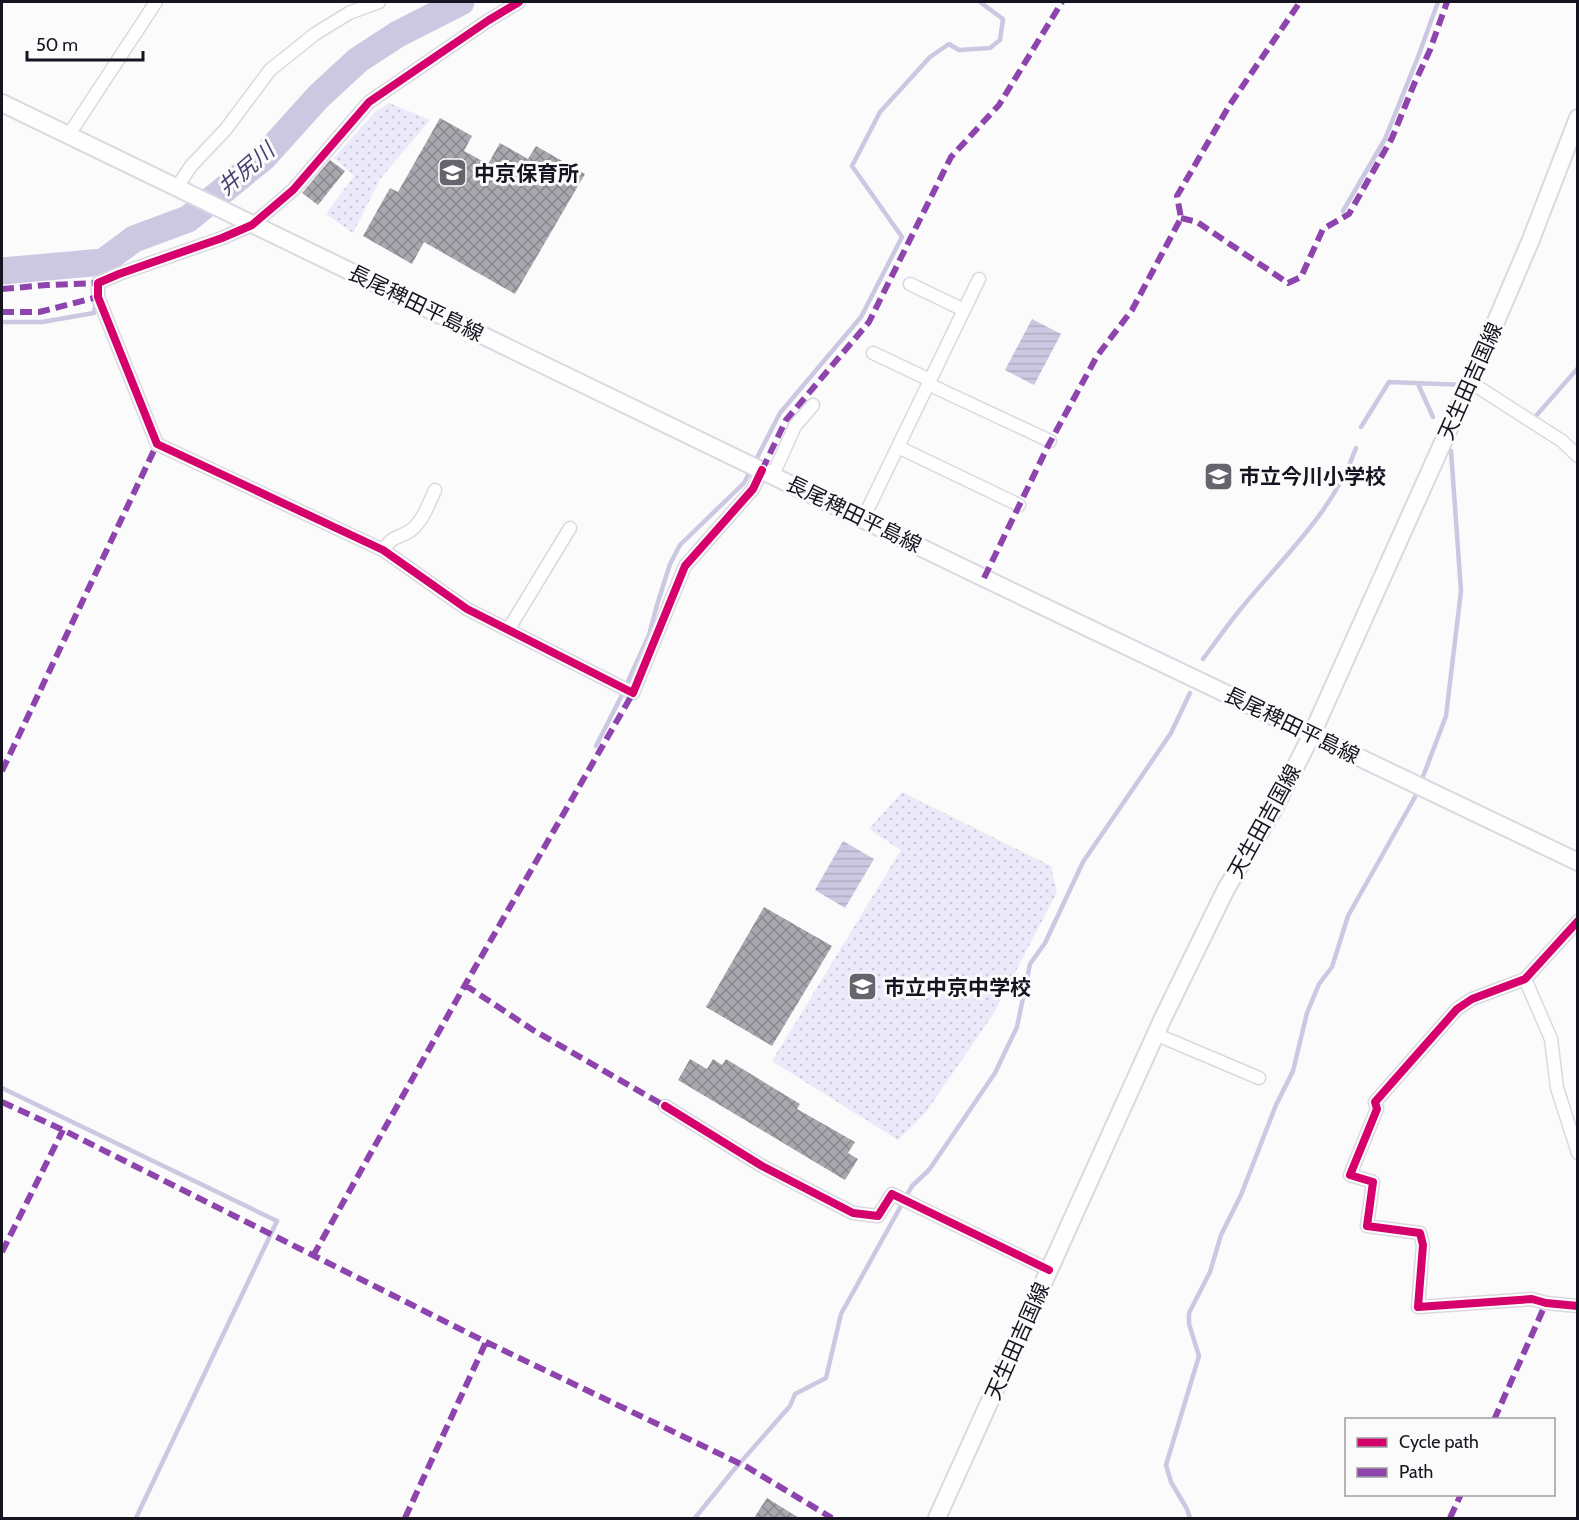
<svg xmlns="http://www.w3.org/2000/svg" width="1579" height="1520" font-family="Cabin,'Noto Sans JP',sans-serif">
<defs>
<pattern id="park-dots" width="8" height="8" patternUnits="userSpaceOnUse" patternTransform="scale(1.5)"><rect width="8" height="8" fill="#ece9fa"/><path d="M2 2h.1M6 6h.1" fill="none" stroke="#cac7d6" stroke-width="1.8" stroke-linecap="round"/></pattern>
<pattern id="water-rules" width="6" height="5" patternUnits="userSpaceOnUse" patternTransform="scale(1.5)"><rect width="6" height="5" fill="#ccc8e2"/><path d="M0 2.5h6" fill="none" stroke="#aeabc2"/></pattern>
<pattern id="building-cross-hatch" width="8" height="8" patternUnits="userSpaceOnUse" patternTransform="scale(1.5)"><rect width="8" height="8" fill="#a9a8af"/><path d="M0 0l8 8M0 8l8-8" fill="none" stroke="#89888e"/></pattern>
</defs>
<rect width="100%" height="100%" fill="#fbfbfb"/>
<!-- park -->
<path fill="url(#park-dots)" d="M 389,103 L 430,120 L 380,179 L 353,233 L 326,214 L 354,176 L 334,158 L 374,113 Z
M 902,792 L 1051,866 L 1057,892 L 994,1013 L 926,1112 L 898,1140 L 772,1061 L 901,850 L 869,829 Z"/>
<!-- water -->
<path fill="url(#water-rules)" d="M 1032,319 L 1061,334 L 1034,385 L 1005,370 Z
M 843,841 L 874,859 L 845,908 L 815,890 Z"/>
<g fill="none" stroke-linecap="round" stroke-linejoin="round">
<!-- stream -->
<path stroke="#ccc8e2" stroke-width="4.5" d="M 1343,211 L 1385,139 L 1418,57 L 1438,2
M 99,281 L 103,262
M 2,322 L 42,322 L 94,313 L 96,301
M 1418,384 L 1433,417
M 1535,417 L 1578,368
M 1361,427 L 1389,382 L 1466,385
M 1203,659 C 1215,643 1226,627 1239,611 C 1281,559 1333,513 1356,448
M 596,746 L 621,697 L 649,635 L 657,605 L 670,564 L 680,545 L 744,483 L 780,413 L 861,317 L 902,237 L 852,166 L 880,112 L 930,57 L 949,44 L 959,50 L 990,48 L 1000,40 L 1003,19 L 980,2
M 1421,782 L 1446,716 L 1461,591 L 1451,451
M 2,1088 L 277,1221 L 136,1518
M 695,1518 L 732,1472 L 790,1406 L 795,1394 L 826,1378 L 841,1314 L 912,1186 L 929,1170 L 995,1073 L 1017,1027 L 1030,964 L 1045,943 L 1083,862 L 1171,733 L 1190,693
M 1190,1518 L 1187,1509 L 1171,1482 L 1166,1465 L 1199,1356 L 1189,1324 L 1189,1313 L 1210,1272 L 1221,1235 L 1241,1195 L 1276,1105 L 1293,1071 L 1307,1013 L 1319,984 L 1332,967 L 1348,916 L 1415,797 L 1418,790"/>
<!-- river -->
<path stroke="#ccc8e2" stroke-width="27" d="M 2,271 L 103,262 L 134,239 L 188,219 L 264,157 L 318,97 L 358,60 L 398,34 L 461,2"/>
</g>
<!-- building -->
<path fill="url(#building-cross-hatch)" d="M 440,118 L 472,136 L 464,151 L 488,164 L 500,143 L 528,159 L 536,146 L 585,174 L 515,294 L 424,242 L 412,264 L 363,236 L 390,188 L 398,192 Z
M 330,160 L 345,171 L 318,205 L 302,193 Z
M 764,907 L 832,946 L 772,1046 L 706,1007 Z
M 690,1059 L 707,1069 L 713,1059 L 722,1065 L 726,1059 L 800,1104 L 797,1109 L 855,1142 L 848,1153 L 858,1159 L 845,1180 L 678,1080 Z
M 767,1498 L 799,1518 L 754,1518 Z"/>
<g fill="none" stroke-linecap="round" stroke-linejoin="round">
<defs>
<path id="street" d="M 519,2 L 489,20 L 369,102 L 293,190 L 252,225 L 222,238 L 119,274 L 98,283 L 98,297 L 157,444 L 383,550 L 467,609 L 633,693 L 685,566 L 753,489 L 762,470
M 68,136 L 156,2
M 177,187 L 191,166 L 226,129 L 270,70 L 315,34 L 349,13 L 379,2
M 910,284 L 964,310
M 873,353 L 930,380
M 1470,382 L 1562,441 L 1578,456
M 928,384 L 1050,441
M 898,447 L 1019,505
M 773,475 L 795,426 L 813,405
M 863,519 L 979,279
M 383,550 C 394,535 396,539 410,531 C 423,522 429,503 435,490
M 508,630 L 570,528
M 1578,921 L 1525,979 L 1472,999 L 1457,1009 L 1375,1102 L 1377,1109 L 1350,1175 L 1373,1182 L 1367,1226 L 1420,1233 L 1423,1245 L 1418,1307 L 1532,1299 L 1546,1303 L 1578,1306
M 1525,979 L 1551,1039 L 1557,1088 L 1578,1153
M 1155,1034 L 1259,1078
M 665,1106 L 762,1166 L 853,1213 L 878,1216 L 892,1194 L 1049,1270"/>
<path id="secondary" d="M 2,103 L 984,578 L 1578,862
M 937,1518 L 1163,1018 L 1226,889 L 1275,807 L 1312,734 L 1470,382 L 1530,242 L 1578,118"/>
</defs>
<!-- street casing -->
<use href="#street" stroke="#dad9e1" stroke-width="15"/>
<!-- secondary casing -->
<use href="#secondary" stroke="#dad9e1" stroke-width="20"/>
<!-- street -->
<use href="#street" stroke="#fefefe" stroke-width="12"/>
<!-- secondary -->
<use href="#secondary" stroke="#fefefe" stroke-width="16"/>
<!-- quiet -->
<path stroke="#8e44ad" stroke-width="6" stroke-dasharray="12 6" stroke-linecap="butt" d="M 1181,218 L 1197,222 L 1288,283 L 1301,277 L 1323,229 L 1349,214 L 1392,138 L 1415,82 L 1430,50 L 1447,2
M 2,289 L 47,285 L 98,283
M 2,312 L 39,312 L 98,297
M 762,470 L 786,420 L 869,322 L 951,157 L 999,105 L 1062,2
M 984,578 L 1048,446 L 1097,356 L 1132,310 L 1181,218 L 1177,196 L 1229,106 L 1300,2
M 2,771 L 157,444
M 465,985 L 533,1030 L 665,1106
M 2,1102 L 63,1130 L 486,1342 L 747,1467 L 832,1518
M 2,1252 L 63,1130
M 313,1256 L 465,985 L 633,693
M 1494,1420 L 1546,1303
M 405,1518 L 486,1342
M 1450,1518 L 1461,1494"/>
<defs>
<path id="cycleway" d="M 519,2 L 489,20 L 369,102 L 293,190 L 252,225 L 222,238 L 119,274 L 98,283 L 98,297 L 157,444 L 383,550 L 467,609 L 633,693 L 685,566 L 753,489 L 762,470
M 1578,921 L 1525,979 L 1472,999 L 1457,1009 L 1375,1102 L 1377,1109 L 1350,1175 L 1373,1182 L 1367,1226 L 1420,1233 L 1423,1245 L 1418,1307 L 1532,1299 L 1546,1303 L 1578,1306
M 665,1106 L 762,1166 L 853,1213 L 878,1216 L 892,1194 L 1049,1270"/>
</defs>
<!-- cycleway casing -->
<use href="#cycleway" stroke="#fbfbfb" stroke-width="11"/>
<!-- cycleway -->
<use href="#cycleway" stroke="#d6006c" stroke-width="8"/>
</g>
<!-- icons -->
<defs>
<symbol id="school-square" viewBox="-11 -11 22 22"><rect x="-9" y="-9" width="18" height="18" rx="4" fill="#66656d" stroke="#fbfbfb"/><path d="M0-5L7-2L0 1L-7-2ZM-4 1L0 2.5L4 1V4Q0 6-4 4Z" fill="#fff"/></symbol>
</defs>
<g fill-rule="evenodd">
<use href="#school-square" x="436" y="156" width="33" height="33"/>
<use href="#school-square" x="1202" y="460" width="33" height="33"/>
<use href="#school-square" x="846" y="970" width="33" height="33"/>
</g>
<g text-anchor="middle" dominant-baseline="central" stroke-width="6" stroke-linejoin="round" paint-order="stroke">
<!-- poi labels -->
<g font-size="21" font-weight="bold" fill="#161420" stroke="#fbfbfb" text-anchor="start">
<text x="474" y="173">中京保育所</text>
<text x="1239" y="476">市立今川小学校</text>
<text x="884" y="987">市立中京中学校</text>
</g>
<!-- street labels -->
<g font-size="21" fill="#161420" stroke="#fbfbfb">
<text transform="translate(416 303) rotate(26)">長尾稗田平島線</text>
<text transform="translate(1470 381) rotate(-66)">天生田吉国線</text>
<text transform="translate(854 514) rotate(26)">長尾稗田平島線</text>
<text transform="translate(1292 725) rotate(26)">長尾稗田平島線</text>
<text transform="translate(1264 821) rotate(-61)">天生田吉国線</text>
<text transform="translate(1017 1341) rotate(-66)">天生田吉国線</text>
</g>
<!-- water labels -->
<g font-size="22" font-style="italic" fill="#4c4072" stroke="#fbfbfb">
<text transform="translate(246 169) rotate(-41)">井尻川</text>
</g>
</g>
<!-- border -->
<rect width="1579" height="1520" fill="none" stroke="#161420" stroke-width="6"/>
<!-- legend -->
<rect x="1345" y="1418" width="210" height="78" fill="#fbfbfb" stroke="#9f9fa3" stroke-width="1.5"/>
<rect x="1357" y="1438" width="30" height="9" fill="#d6006c" stroke="#9f9fa3" stroke-width="1.5"/>
<text x="1399" y="1448" font-size="18" fill="#161420">Cycle path</text>
<rect x="1357" y="1468" width="30" height="9" fill="#8e44ad" stroke="#9f9fa3" stroke-width="1.5"/>
<text x="1399" y="1478" font-size="18" fill="#161420">Path</text>
<!-- scale -->
<path d="M27 51v9h116v-9" fill="none" stroke="#161420" stroke-width="3"/>
<text x="36" y="51" font-size="18" fill="#161420" stroke="#fbfbfb" stroke-width="4.5" paint-order="stroke">50 m</text>
</svg>
